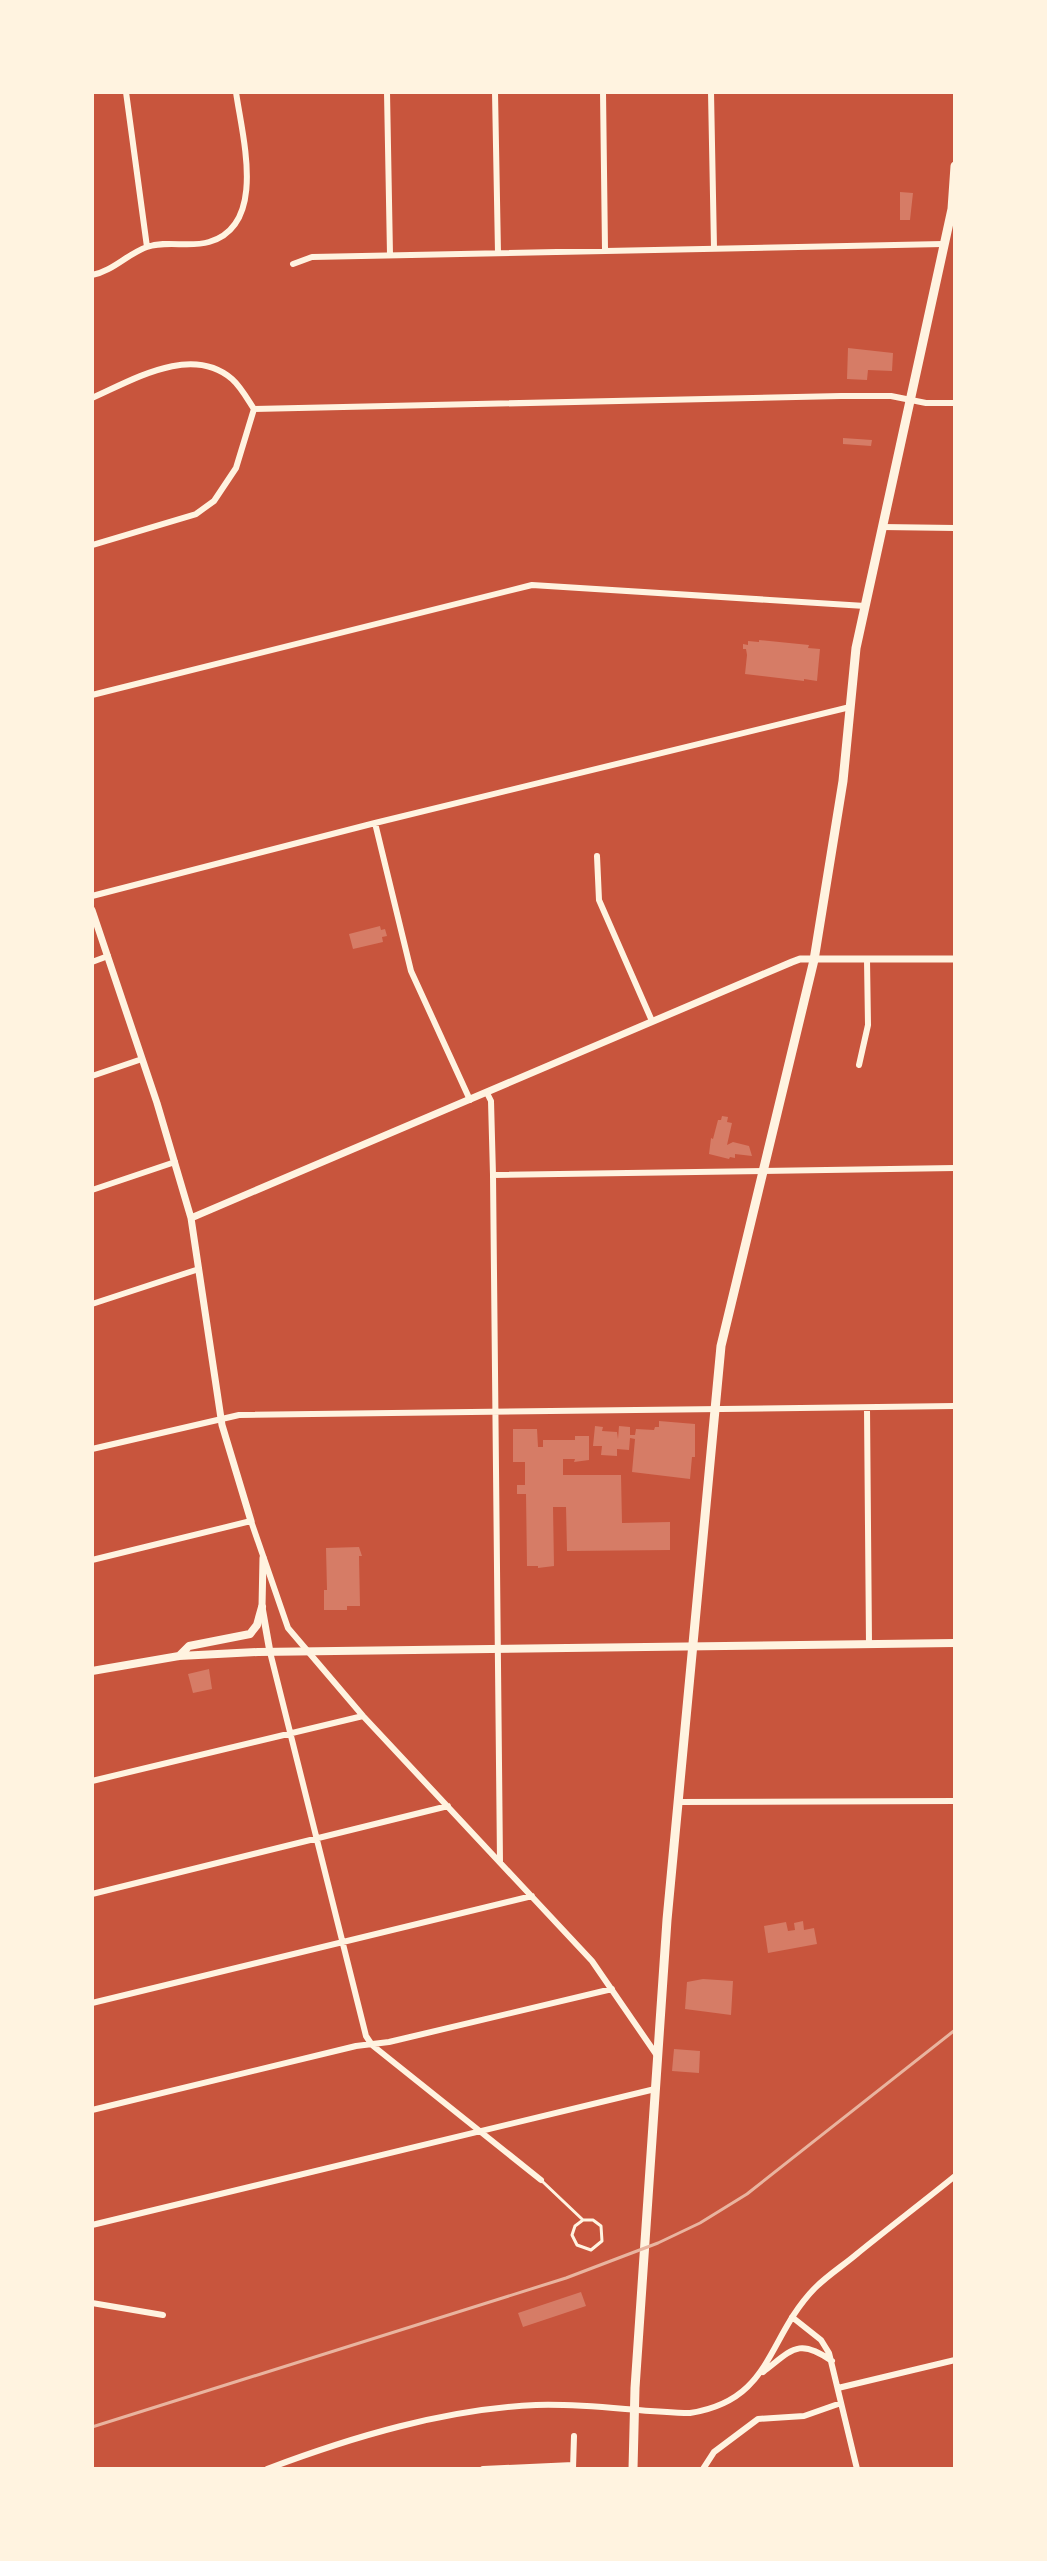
<svg xmlns="http://www.w3.org/2000/svg" width="1047" height="2561" font-family="'Space Grotesk',sans-serif">
<rect width="100%" height="100%" fill="#c8553d"/>
<!-- building -->
<path fill="#d67c66" d="M 900,192 L 913,193 L 910,220 L 900,220 Z
M 848,348 L 893,353 L 892,371 L 868,370 L 867,380 L 847,379 Z
M 843,438 L 872,440 L 871,446 L 843,444 Z
M 759,640 L 809,645 L 808,648 L 820,649 L 817,681 L 804,679 L 804,681 L 745,674 L 747,655 L 746,649 L 743,649 L 743,644 L 748,645 L 748,641 L 759,642 Z
M 380,926 L 381,930 L 385,929 L 387,936 L 382,937 L 383,942 L 353,949 L 349,934 Z
M 722,1116 L 728,1117 L 727,1122 L 732,1123 L 727,1145 L 733,1142 L 749,1146 L 752,1156 L 735,1154 L 735,1158 L 730,1157 L 729,1159 L 709,1154 L 711,1138 L 713,1139 L 718,1120 L 721,1120 Z
M 659,1421 L 695,1424 L 695,1457 L 692,1457 L 690,1479 L 632,1472 L 635,1439 L 630,1438 L 629,1450 L 617,1449 L 617,1456 L 601,1455 L 602,1446 L 593,1446 L 595,1426 L 603,1427 L 602,1431 L 617,1432 L 618,1439 L 619,1426 L 630,1427 L 630,1435 L 635,1435 L 636,1429 L 654,1430 L 655,1427 L 659,1427 Z
M 513,1429 L 537,1429 L 538,1447 L 543,1447 L 543,1440 L 575,1440 L 575,1436 L 589,1436 L 589,1460 L 574,1462 L 575,1459 L 563,1459 L 563,1475 L 621,1475 L 622,1523 L 670,1522 L 670,1550 L 567,1551 L 566,1507 L 553,1507 L 554,1566 L 538,1568 L 538,1566 L 527,1566 L 526,1494 L 517,1494 L 517,1485 L 525,1485 L 525,1462 L 513,1462 Z
M 359,1547 L 362,1556 L 359,1556 L 360,1606 L 347,1606 L 347,1610 L 324,1610 L 324,1590 L 327,1590 L 326,1548 Z
M 209,1669 L 212,1689 L 193,1693 L 188,1674 Z
M 803,1921 L 804,1930 L 814,1928 L 817,1944 L 768,1953 L 764,1926 L 786,1922 L 788,1931 L 795,1930 L 794,1923 Z
M 703,1979 L 733,1981 L 731,2015 L 685,2009 L 687,1982 Z
M 674,2049 L 700,2051 L 699,2073 L 672,2071 Z
M 581,2292 L 586,2306 L 523,2327 L 518,2313 Z"/>
<g fill="none" stroke-linecap="round" stroke-linejoin="round">
<!-- service -->
<path stroke="#fff3e0" stroke-width="3" d="M 543,2182 L 583,2220 L 593,2220 L 601,2226 L 602,2241 L 591,2250 L 577,2245 L 572,2235 L 575,2226 L 583,2220"/>
<!-- minor -->
<path stroke="#fff3e0" stroke-width="6" d="M 126,92 L 147,247
M 387,92 L 390,255
M 495,92 L 498,253
M 603,92 L 605,250
M 711,92 L 714,248
M 293,264 L 312,257 L 943,244
M 92,275 C 113,271 127,254 147,247 C 167,240 189,248 209,242 C 268,225 242,136 236,92
M 92,398 C 133,380 191,344 232,379 C 241,387 248,400 254,409
M 254,409 L 841,396 L 891,396 L 926,403 L 955,403
M 882,527 L 955,528
M 92,545 L 196,514 L 214,501 L 236,468 L 254,409
M 92,695 L 532,585 L 865,606
M 375,823 L 411,971 L 470,1100
M 597,856 L 599,900 L 652,1021
M 92,896 L 375,823 L 850,707
M 92,962 L 108,956
M 859,1065 L 868,1025 L 867,960
M 92,1076 L 142,1059
M 487,1093 L 491,1101 L 493,1175 L 500,1862
M 493,1175 L 955,1168
M 92,1190 L 175,1162
M 92,1304 L 199,1269
M 867,1408 L 869,1644
M 92,1449 L 239,1415 L 955,1406
M 92,1560 L 251,1521 L 288,1628 L 363,1716 L 592,1961 L 658,2057
M 270,1652 L 366,2036 L 372,2045 L 541,2180
M 92,1781 L 363,1716
M 678,1802 L 955,1801
M 92,1894 L 448,1806
M 92,2003 L 532,1896
M 92,2110 L 356,2046 L 389,2042 L 612,1989
M 92,2225 L 655,2089
M 92,2303 L 163,2315
M 792,2317 L 821,2340 L 829,2353 L 857,2469
M 763,2372 C 792,2350 798,2337 832,2361
M 838,2388 L 955,2360
M 267,2469 C 352,2437 445,2409 536,2405 C 587,2403 639,2412 690,2413 C 773,2400 766,2338 815,2288 C 828,2275 844,2265 858,2253 C 890,2227 923,2202 955,2176
M 483,2469 L 573,2465
M 573,2469 L 574,2436
M 703,2469 L 714,2452 L 758,2419 L 804,2416 L 841,2403"/>
<!-- tertiary -->
<path stroke="#fff3e0" stroke-width="7" d="M 92,910 L 157,1103 L 191,1218 L 222,1425 L 251,1521
M 191,1218 L 792,962 L 800,959 L 955,959
M 263,1558 L 262,1607 L 270,1652"/>
<!-- secondary -->
<path stroke="#fff3e0" stroke-width="8" d="M 179,1656 L 189,1646 L 250,1634 L 257,1625 L 262,1607
M 92,1671 L 179,1656 L 258,1652 L 955,1643"/>
<!-- primary -->
<path stroke="#fff3e0" stroke-width="9" d="M 633,2469 L 635,2388 L 667,1920 L 721,1346 L 814,960 L 843,781 L 856,648 L 952,209 L 955,166"/>
<!-- rail -->
<path stroke="#e9b49f" stroke-width="3" d="M 92,2427 L 566,2278 L 658,2243 L 700,2223 L 747,2194 L 955,2030"/>
</g>
<!-- border -->
<rect width="1047" height="2561" fill="none" stroke="#fff3e0" stroke-width="188"/>
</svg>
